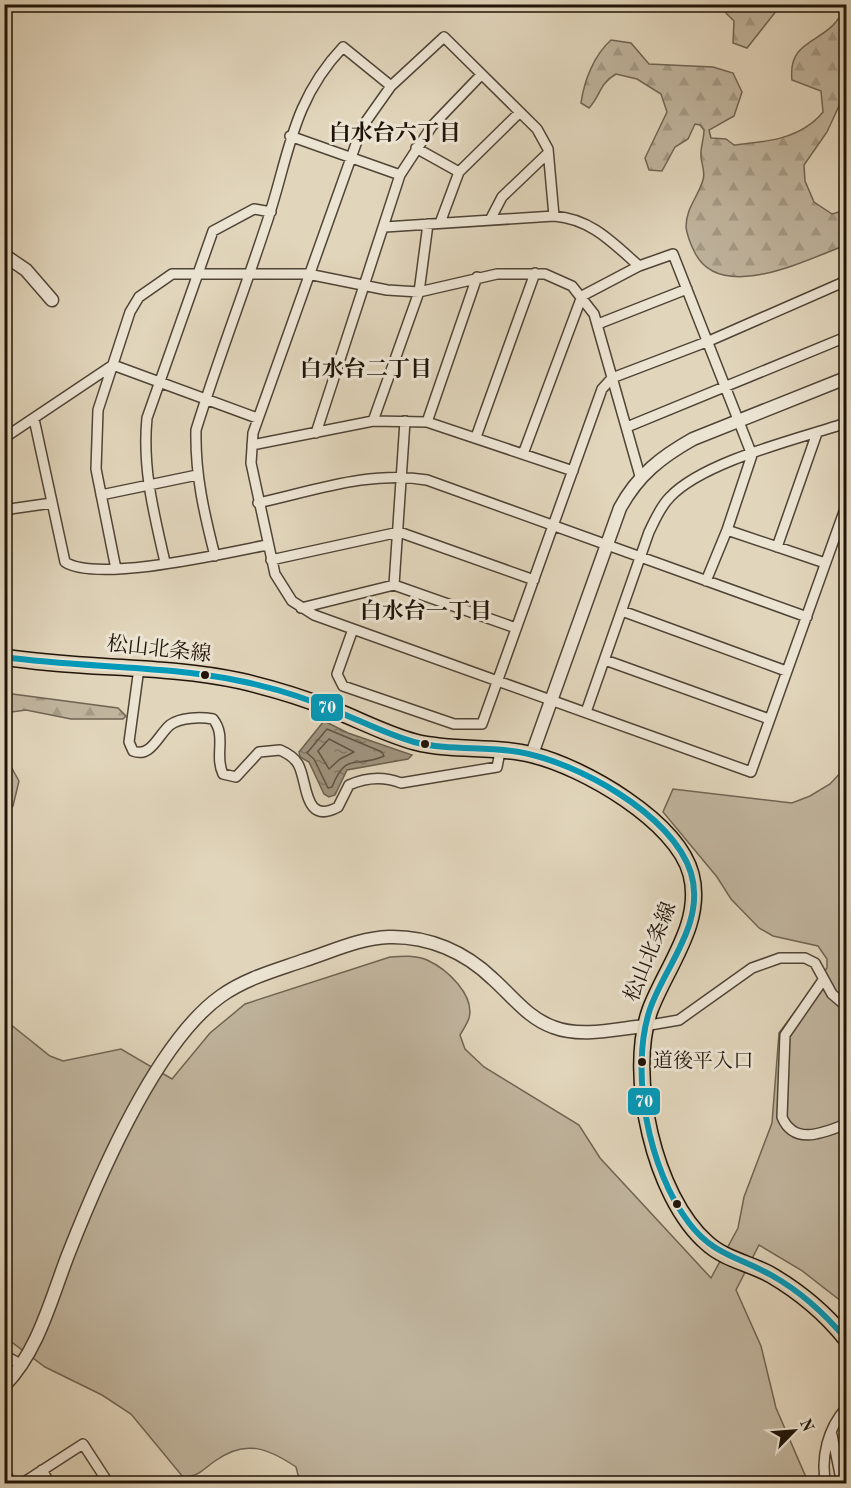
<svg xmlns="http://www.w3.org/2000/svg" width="851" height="1488" font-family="'Old Standard TT','Noto Serif JP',serif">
<defs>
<pattern id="forest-firs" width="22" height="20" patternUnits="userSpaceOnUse" patternTransform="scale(1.5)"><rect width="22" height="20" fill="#c0b49d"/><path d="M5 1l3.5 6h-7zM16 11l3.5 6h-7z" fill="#a59a86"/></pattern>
<pattern id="water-ripples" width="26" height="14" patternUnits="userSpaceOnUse" patternTransform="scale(1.5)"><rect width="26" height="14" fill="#9f937e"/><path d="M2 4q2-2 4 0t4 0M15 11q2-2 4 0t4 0" fill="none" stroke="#817765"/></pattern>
</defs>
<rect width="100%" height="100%" fill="#e1d5bb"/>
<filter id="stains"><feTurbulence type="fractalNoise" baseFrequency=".00333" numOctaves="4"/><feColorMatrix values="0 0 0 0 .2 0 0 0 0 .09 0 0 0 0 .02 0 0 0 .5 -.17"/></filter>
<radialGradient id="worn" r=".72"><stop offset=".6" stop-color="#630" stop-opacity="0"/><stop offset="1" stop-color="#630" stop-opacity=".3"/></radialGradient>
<!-- grass -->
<path fill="#c0b49d" stroke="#706453" stroke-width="1.5" d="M 846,767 L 846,1305 L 801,1270 L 759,1245 L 736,1290 L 761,1346 L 776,1408 L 805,1475 L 805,1483 L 300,1483 L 296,1467 C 268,1448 245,1439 215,1461 C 202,1470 200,1476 183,1477 L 131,1414 L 102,1395 L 45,1367 L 5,1337 L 5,1020 L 50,1056 L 63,1061 L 121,1049 L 172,1079 L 210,1033 L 245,1004 L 390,957 C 402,956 416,955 427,960 C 447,969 475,995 469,1018 C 467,1024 463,1030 460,1035 L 465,1049 L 484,1067 L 579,1125 L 600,1158 L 711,1278 L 738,1228 L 744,1197 L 772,1123 L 779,1033 L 827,968 L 827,959 L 818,946 L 773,936 L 759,928 L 731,899 L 717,877 L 663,812 L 673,789 L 792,803 L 810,796 L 830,784 Z"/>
<!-- forest -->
<path fill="url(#forest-firs)" stroke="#706453" stroke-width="1.5" d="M 724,5 L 724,4 L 781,5 L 747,48 L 733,43 L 734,21 L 726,13 Z
M 845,5 L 846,42 L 842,75 L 843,90 L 839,106 L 827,132 L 804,165 L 805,181 L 814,202 L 832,214 L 846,210 L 846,245 C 808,259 721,304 695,253 C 691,245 687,237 686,227 C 686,208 698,197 703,180 C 706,170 700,162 701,153 C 701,146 704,138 704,130 L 700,125 L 695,124 L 688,139 L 675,147 L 662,171 L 649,170 L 645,158 L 667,112 L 661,94 L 637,79 L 616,74 C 599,84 601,95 589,108 L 581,103 C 584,81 594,55 611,40 L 631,43 L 649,64 L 713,67 L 733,73 L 742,92 L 734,116 L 709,130 L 711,138 L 726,139 L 734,145 C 766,142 801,139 823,112 L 821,91 L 792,80 C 787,34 832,46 845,5 Z
M 5,693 L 118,708 L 126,716 L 123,719 L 71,719 L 26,710 L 5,713 Z
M 5,756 L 19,781 L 13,806 L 5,816 Z"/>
<!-- water -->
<path fill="url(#water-ripples)" stroke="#6c604f" stroke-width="1.5" d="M 324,721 L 348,733 L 412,755 L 408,759 L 347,770 L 335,795 L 329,797 L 324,794 L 309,762 L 300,757 L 299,752 Z"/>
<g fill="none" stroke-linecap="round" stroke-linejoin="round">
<!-- shore -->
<path stroke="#605444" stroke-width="1.5" d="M 327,729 L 382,752 L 384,756 C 356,769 347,750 332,787 L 328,788 L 314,759 L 307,753 Z
M 329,739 L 354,752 L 340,759 L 329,769 L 318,751 Z"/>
<defs>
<path id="minor" d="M 290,136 L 400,175
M 416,148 L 459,172
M 554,216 L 548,149 L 537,129 L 444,37 L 391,86 L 362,127 L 253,433 L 251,463 L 275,574 L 292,601 L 314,615 L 751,772 L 846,506
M 490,220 L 502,197 L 548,153
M 440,223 L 459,172 L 520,112
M 385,227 L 554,216 C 591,219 612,242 639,266
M 598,324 L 687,289
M 113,365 L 257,418
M 34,419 L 65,562 C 97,583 226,553 267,545
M 373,421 L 419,292 L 428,224
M 427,422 L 477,277
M 627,427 L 846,337
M 316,433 L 400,175 L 432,126 L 481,75
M 476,437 L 535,273
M 4,438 L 113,365
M 252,445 L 373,421 L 427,422 L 573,471
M 523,454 L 582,296 L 639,266 L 673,254 L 752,455 L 727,530 L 706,581
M 101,495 L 197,475
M 258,503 C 313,491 371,470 427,480 L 807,617
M 4,507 L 10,509 L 52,503
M 727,530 L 825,563
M 777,547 L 817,433
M 215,556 C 204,513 195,474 196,430 C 217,362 243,295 265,228 C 289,159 290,103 343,47 L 391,86
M 271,560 L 399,532 L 534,580
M 165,562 C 154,514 142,468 147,418 L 213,231 L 254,209 L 271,212
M 116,569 L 96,469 L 98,410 L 130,312 L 139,297 L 172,274 L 308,274 L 387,290 L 419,292 L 497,274 L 545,274 L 572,286 L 594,314 L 640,476
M 394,585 L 405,421
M 301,608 L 394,585 L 516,628
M 622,611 L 786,671
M 353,629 L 337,674 L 343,686 L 454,724 L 482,724 L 602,389 L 612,378 L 709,341 L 846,281
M 605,660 L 769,719
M 139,668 L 129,742 L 133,751 C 151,758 158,735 170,725 C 181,717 201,717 213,719 C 227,736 214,756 223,774 L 236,777 L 259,752 L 280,750 C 287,753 294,757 298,764 C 308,781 303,826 338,807 L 349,785 C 367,777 383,776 401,783 L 497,767 L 500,752
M 586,712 L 649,532 C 655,520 660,507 670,497 C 704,461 798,439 846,423
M 823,980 L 785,1035 L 782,1117 C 794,1146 823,1133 846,1124
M 644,1026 L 679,1020 L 752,968 L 780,958 L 805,958 L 815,963 L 832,994 L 846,1006
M 4,1355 L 22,1365
M 832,1435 L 842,1484
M 42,1470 L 50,1484
M 4,1471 L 12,1484
M 21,1484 L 83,1444 L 109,1484
M 826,1484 C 820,1458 828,1428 846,1408"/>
<path id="tertiary" d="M 4,255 L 26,270 L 52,300
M 532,754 L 620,508 C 638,475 661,457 693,439 L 846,378
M 4,1386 C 38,1352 51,1299 68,1255 C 97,1181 156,1042 221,996 C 246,978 277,970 305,960 C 333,951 360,938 389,937 C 429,936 465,952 493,979 C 513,997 528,1018 553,1027 C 581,1038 616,1029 644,1026"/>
<path id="primary" d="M 4,657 C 82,670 163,664 241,681 C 271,688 301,697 329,708 C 358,719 385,734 415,742 C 454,752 494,745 533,755 C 583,767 677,821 691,874 C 704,923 666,967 650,1010 C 627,1075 654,1197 707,1243 C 724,1259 752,1264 771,1275 C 800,1292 826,1314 846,1339"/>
</defs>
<!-- minor casing -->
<use href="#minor" stroke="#504436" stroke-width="12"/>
<!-- tertiary casing -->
<use href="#tertiary" stroke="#504436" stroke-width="15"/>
<!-- primary casing -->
<use href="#primary" stroke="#201409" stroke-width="18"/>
<!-- minor -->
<use href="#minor" stroke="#ece4d3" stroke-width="9"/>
<!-- tertiary -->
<use href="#tertiary" stroke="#ece4d3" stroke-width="12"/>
<!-- primary -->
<use href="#primary" stroke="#e1d5bb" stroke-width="15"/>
<defs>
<path id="bus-1" d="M 4,657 C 83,668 163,665 240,681 C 275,688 309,699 341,713 C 365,723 389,735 414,742 C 449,751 484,746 519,752 C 576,762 673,814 691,873 C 706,923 665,966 650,1009 C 629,1072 649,1171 689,1223 C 713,1255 739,1257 771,1275 C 800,1291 825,1314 846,1339"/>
</defs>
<!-- bus-1 casing -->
<use href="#bus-1" stroke="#ece4d3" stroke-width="10"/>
<!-- bus-1 -->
<use href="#bus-1" stroke="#039aba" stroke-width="6"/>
</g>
<!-- markers -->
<g fill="#201409" stroke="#ece4d3" stroke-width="2">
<circle cx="205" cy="675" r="5"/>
<circle cx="425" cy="744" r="5"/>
<circle cx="642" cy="1062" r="5"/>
<circle cx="677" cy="1204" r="5"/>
</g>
<g text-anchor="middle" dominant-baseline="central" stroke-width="6" stroke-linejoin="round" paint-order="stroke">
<!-- bus labels -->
<g font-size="20" fill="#201409" stroke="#ece4d3" text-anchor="start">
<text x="653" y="1062">道後平入口</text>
</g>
<!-- street labels -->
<g font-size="21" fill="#201409" stroke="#ece4d3">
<text transform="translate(159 650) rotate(6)">松山北条線</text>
<text transform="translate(651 952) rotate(-68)">松山北条線</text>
</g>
<!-- neighbourhood labels -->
<g font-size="22" font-weight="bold" fill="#201409" stroke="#ece4d3">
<text x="395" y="134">白水台六丁目</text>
<text x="366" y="370">白水台二丁目</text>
<text x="426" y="612">白水台一丁目</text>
</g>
</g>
<g stroke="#ece4d3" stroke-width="2">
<rect x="310" y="693" width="34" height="29" rx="6" fill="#039aba"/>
<rect x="627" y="1087" width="34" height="29" rx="6" fill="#039aba"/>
</g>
<g font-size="16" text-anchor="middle" font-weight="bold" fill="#fff">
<text x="327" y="713">70</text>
<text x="644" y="1107">70</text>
</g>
<!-- margin -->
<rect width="851" height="1488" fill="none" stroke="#e1d5bb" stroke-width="24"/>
<rect x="6" y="6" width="839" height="1476" fill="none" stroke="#201409" stroke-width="3"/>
<rect x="12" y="12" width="827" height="1464" fill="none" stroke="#201409" stroke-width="1.5"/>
<!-- north arrow -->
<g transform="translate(794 1431) rotate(65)" stroke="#ece4d3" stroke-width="4.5" paint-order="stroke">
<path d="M0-4.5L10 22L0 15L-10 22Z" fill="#201409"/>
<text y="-9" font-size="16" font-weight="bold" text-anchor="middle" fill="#201409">N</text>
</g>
<rect width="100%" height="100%" filter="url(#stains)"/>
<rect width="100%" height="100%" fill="url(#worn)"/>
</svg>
